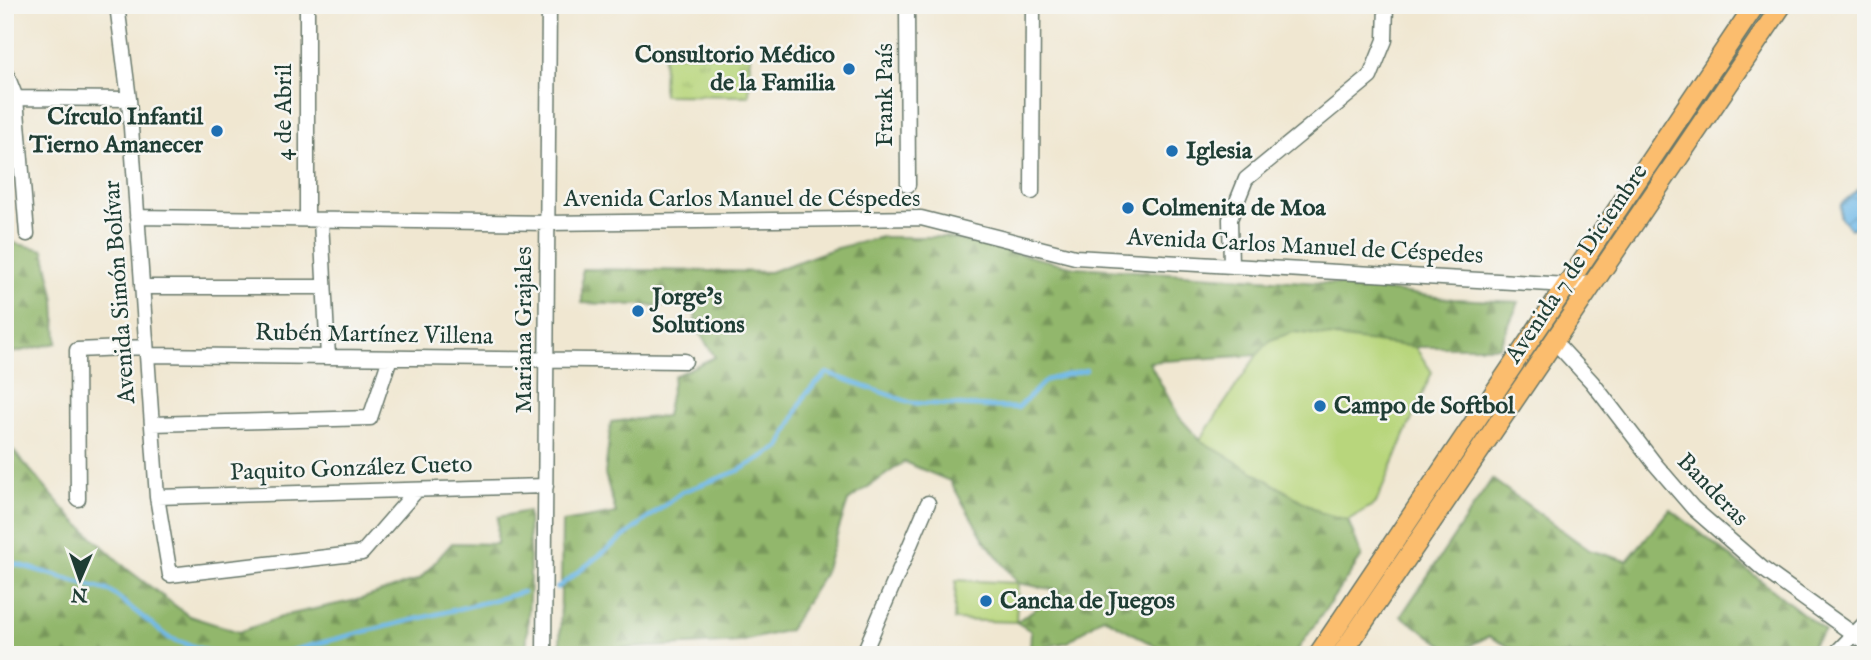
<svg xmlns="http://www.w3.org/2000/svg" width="1871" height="660" font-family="'IM FELL English',serif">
<defs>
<pattern id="grass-tufts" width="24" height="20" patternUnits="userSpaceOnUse" patternTransform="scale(1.75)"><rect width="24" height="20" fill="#b8d67c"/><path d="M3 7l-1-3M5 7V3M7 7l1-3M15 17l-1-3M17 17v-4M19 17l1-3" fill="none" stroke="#95af66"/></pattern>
<pattern id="forest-firs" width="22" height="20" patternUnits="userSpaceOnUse" patternTransform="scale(1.75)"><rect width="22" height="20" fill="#92b76c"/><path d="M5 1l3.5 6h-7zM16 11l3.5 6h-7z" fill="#77965a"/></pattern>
<pattern id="water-waves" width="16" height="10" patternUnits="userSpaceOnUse" patternTransform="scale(1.75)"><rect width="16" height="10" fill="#70b9e8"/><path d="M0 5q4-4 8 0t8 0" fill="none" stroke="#5b98bd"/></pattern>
</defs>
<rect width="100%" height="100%" fill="#f6f6f2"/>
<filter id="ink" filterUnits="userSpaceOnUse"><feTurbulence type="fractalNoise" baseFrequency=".0143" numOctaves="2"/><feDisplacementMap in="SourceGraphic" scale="14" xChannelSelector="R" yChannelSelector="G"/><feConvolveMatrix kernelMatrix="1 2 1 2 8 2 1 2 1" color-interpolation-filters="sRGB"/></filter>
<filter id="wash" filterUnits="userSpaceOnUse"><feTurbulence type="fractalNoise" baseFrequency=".00686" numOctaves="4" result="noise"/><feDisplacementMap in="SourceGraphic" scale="28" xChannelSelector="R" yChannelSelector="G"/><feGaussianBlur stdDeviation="1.57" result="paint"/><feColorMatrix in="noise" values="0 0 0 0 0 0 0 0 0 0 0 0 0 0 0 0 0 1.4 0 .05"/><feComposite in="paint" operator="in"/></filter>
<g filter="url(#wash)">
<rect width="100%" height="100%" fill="#f0e7d1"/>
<!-- grass -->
<path fill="url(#grass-tufts)" stroke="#6c8a58" stroke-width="2" d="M 664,54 L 750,55 L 749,96 L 663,95 Z"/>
<!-- forest -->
<path fill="url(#forest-firs)" stroke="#587a50" stroke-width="2" d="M 882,237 L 947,237 L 1075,267 L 1335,284 L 1453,299 L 1519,302 L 1499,347 L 1415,347 L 1293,332 L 1271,340 L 1257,355 L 1149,362 L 1179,417 L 1200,440 L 1322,513 L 1348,520 L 1362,556 L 1294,655 L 1171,655 L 1103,617 L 1068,642 L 1030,650 L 1031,631 L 1016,622 L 1061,591 L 1018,583 L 985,541 L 950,481 L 904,462 L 848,501 L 824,574 L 789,630 L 739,642 L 560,652 L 562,522 L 616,513 L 605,474 L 611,422 L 666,416 L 674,376 L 715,357 L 695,326 L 696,307 L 582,303 L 582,269 L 770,272 L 833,249 Z
M 5,241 L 44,250 L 55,300 L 57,343 L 7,354 L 5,380 Z
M 5,441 L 69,515 L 127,569 L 189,616 L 239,632 L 287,615 L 361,599 L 420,579 L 452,543 L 497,544 L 498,517 L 528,511 L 530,579 L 526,655 L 5,655 Z
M 1492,479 L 1589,550 L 1627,561 L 1670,509 L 1825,631 L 1802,655 L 1524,655 L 1489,636 L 1455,653 L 1401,616 Z"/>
<!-- pitch -->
<path fill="#b8d67c" stroke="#6c8a58" stroke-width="2" d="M 1293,332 L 1415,347 L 1432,372 L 1376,503 L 1348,520 L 1322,513 L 1200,440 L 1257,355 L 1271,340 Z
M 956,580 L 1018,583 L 1016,622 L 954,620 Z"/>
<!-- water -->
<path fill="url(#water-waves)" stroke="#487b8e" stroke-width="2" d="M 1866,183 L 1866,225 L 1863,227 L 1850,228 L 1840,217 L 1841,204 Z"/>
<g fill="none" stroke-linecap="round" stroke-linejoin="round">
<!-- stream -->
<path stroke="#70b9e8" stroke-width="4.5" d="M 5,557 L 9,562 L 110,591 L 169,638 L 218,655
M 557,588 L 682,492 L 738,471 L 780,447 L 805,395 L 827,373 L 912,403 L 1018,408 L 1046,380 L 1086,370
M 277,655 C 358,631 441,615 523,592"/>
</g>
</g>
<g filter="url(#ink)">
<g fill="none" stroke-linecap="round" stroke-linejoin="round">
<defs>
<path id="minor" d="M 117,5 L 129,99 L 157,497 L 170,575 L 362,553 L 417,490
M 907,5 L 908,185
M 5,70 L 16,98 L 27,234
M 16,98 L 129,99
M 1032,192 L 1033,5
M 137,217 L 548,223 L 921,218 L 1075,257 L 1567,285 L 1594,283
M 307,219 L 307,5
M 321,220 L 328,357
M 1231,266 L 1230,219 L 1246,179 L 1370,77 L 1385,40 L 1386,5
M 142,287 L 324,287
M 1554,341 L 1592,382 L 1655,464 L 1693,508 L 1763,569 L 1866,643
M 147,355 L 685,361
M 152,424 L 370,418 L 390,358
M 157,497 L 546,486
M 78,499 L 77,350 L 146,347
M 544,655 L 549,5
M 863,655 L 928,503
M 1834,655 L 1866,622"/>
<path id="major" d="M 1318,655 L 1755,5
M 1341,655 L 1782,5"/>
</defs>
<!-- minor casing -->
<use href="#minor" stroke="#68786b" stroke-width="17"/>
<!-- major casing -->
<use href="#major" stroke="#68786b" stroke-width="22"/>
<!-- minor -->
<use href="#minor" stroke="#fff" stroke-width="14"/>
<!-- major -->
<use href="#major" stroke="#fbbd6e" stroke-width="19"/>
</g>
</g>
<!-- markers -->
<g fill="#1f6fb2" stroke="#f6f6f2" stroke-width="2.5">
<circle cx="849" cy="69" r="7"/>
<circle cx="217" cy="131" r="7"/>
<circle cx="1172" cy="151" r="7"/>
<circle cx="1128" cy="208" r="7"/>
<circle cx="638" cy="311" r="7"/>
<circle cx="1320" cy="406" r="7"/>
<circle cx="986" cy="601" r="7"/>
</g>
<g text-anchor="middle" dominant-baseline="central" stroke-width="5" stroke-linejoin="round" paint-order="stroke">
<!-- poi labels -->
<g font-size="24" font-weight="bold" fill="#1f3d34" stroke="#f6f6f2" text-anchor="start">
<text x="835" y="55" text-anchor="end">Consultorio Médico<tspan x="835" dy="28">de la Familia</tspan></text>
<text x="203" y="117" text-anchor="end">Círculo Infantil<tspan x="203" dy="28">Tierno Amanecer</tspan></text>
<text x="1186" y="151">Iglesia</text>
<text x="1142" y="208">Colmenita de Moa</text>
<text x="652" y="297">Jorge’s<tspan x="652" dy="28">Solutions</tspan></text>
<text x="1334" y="406">Campo de Softbol</text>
<text x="1000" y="601">Cancha de Juegos</text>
</g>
<!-- street labels -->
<g font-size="24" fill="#1f3d34" stroke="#f6f6f2">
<text transform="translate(885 95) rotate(-90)">Frank País</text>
<text transform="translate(284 112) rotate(-90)">4 de Abril</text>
<text x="742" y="199">Avenida Carlos Manuel de Céspedes</text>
<text transform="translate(1305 247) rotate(3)">Avenida Carlos Manuel de Céspedes</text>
<text transform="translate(1577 264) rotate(-56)">Avenida 7 de Diciembre</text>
<text transform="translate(120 292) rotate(-94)">Avenida Simón Bolívar</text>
<text transform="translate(524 330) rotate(-90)">Mariana Grajales</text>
<text transform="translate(374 335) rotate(1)">Rubén Martínez Villena</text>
<text transform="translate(351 469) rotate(-2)">Paquito González Cueto</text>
<text transform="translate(1712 490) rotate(46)">Banderas</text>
</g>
</g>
<!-- margin -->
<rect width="1871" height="660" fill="none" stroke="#f6f6f2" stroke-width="28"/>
<!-- north arrow -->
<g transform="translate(80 579) rotate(182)" stroke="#f6f6f2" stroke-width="5" paint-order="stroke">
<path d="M0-5L12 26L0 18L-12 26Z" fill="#1f3d34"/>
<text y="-10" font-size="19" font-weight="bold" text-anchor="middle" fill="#1f3d34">N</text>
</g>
</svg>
